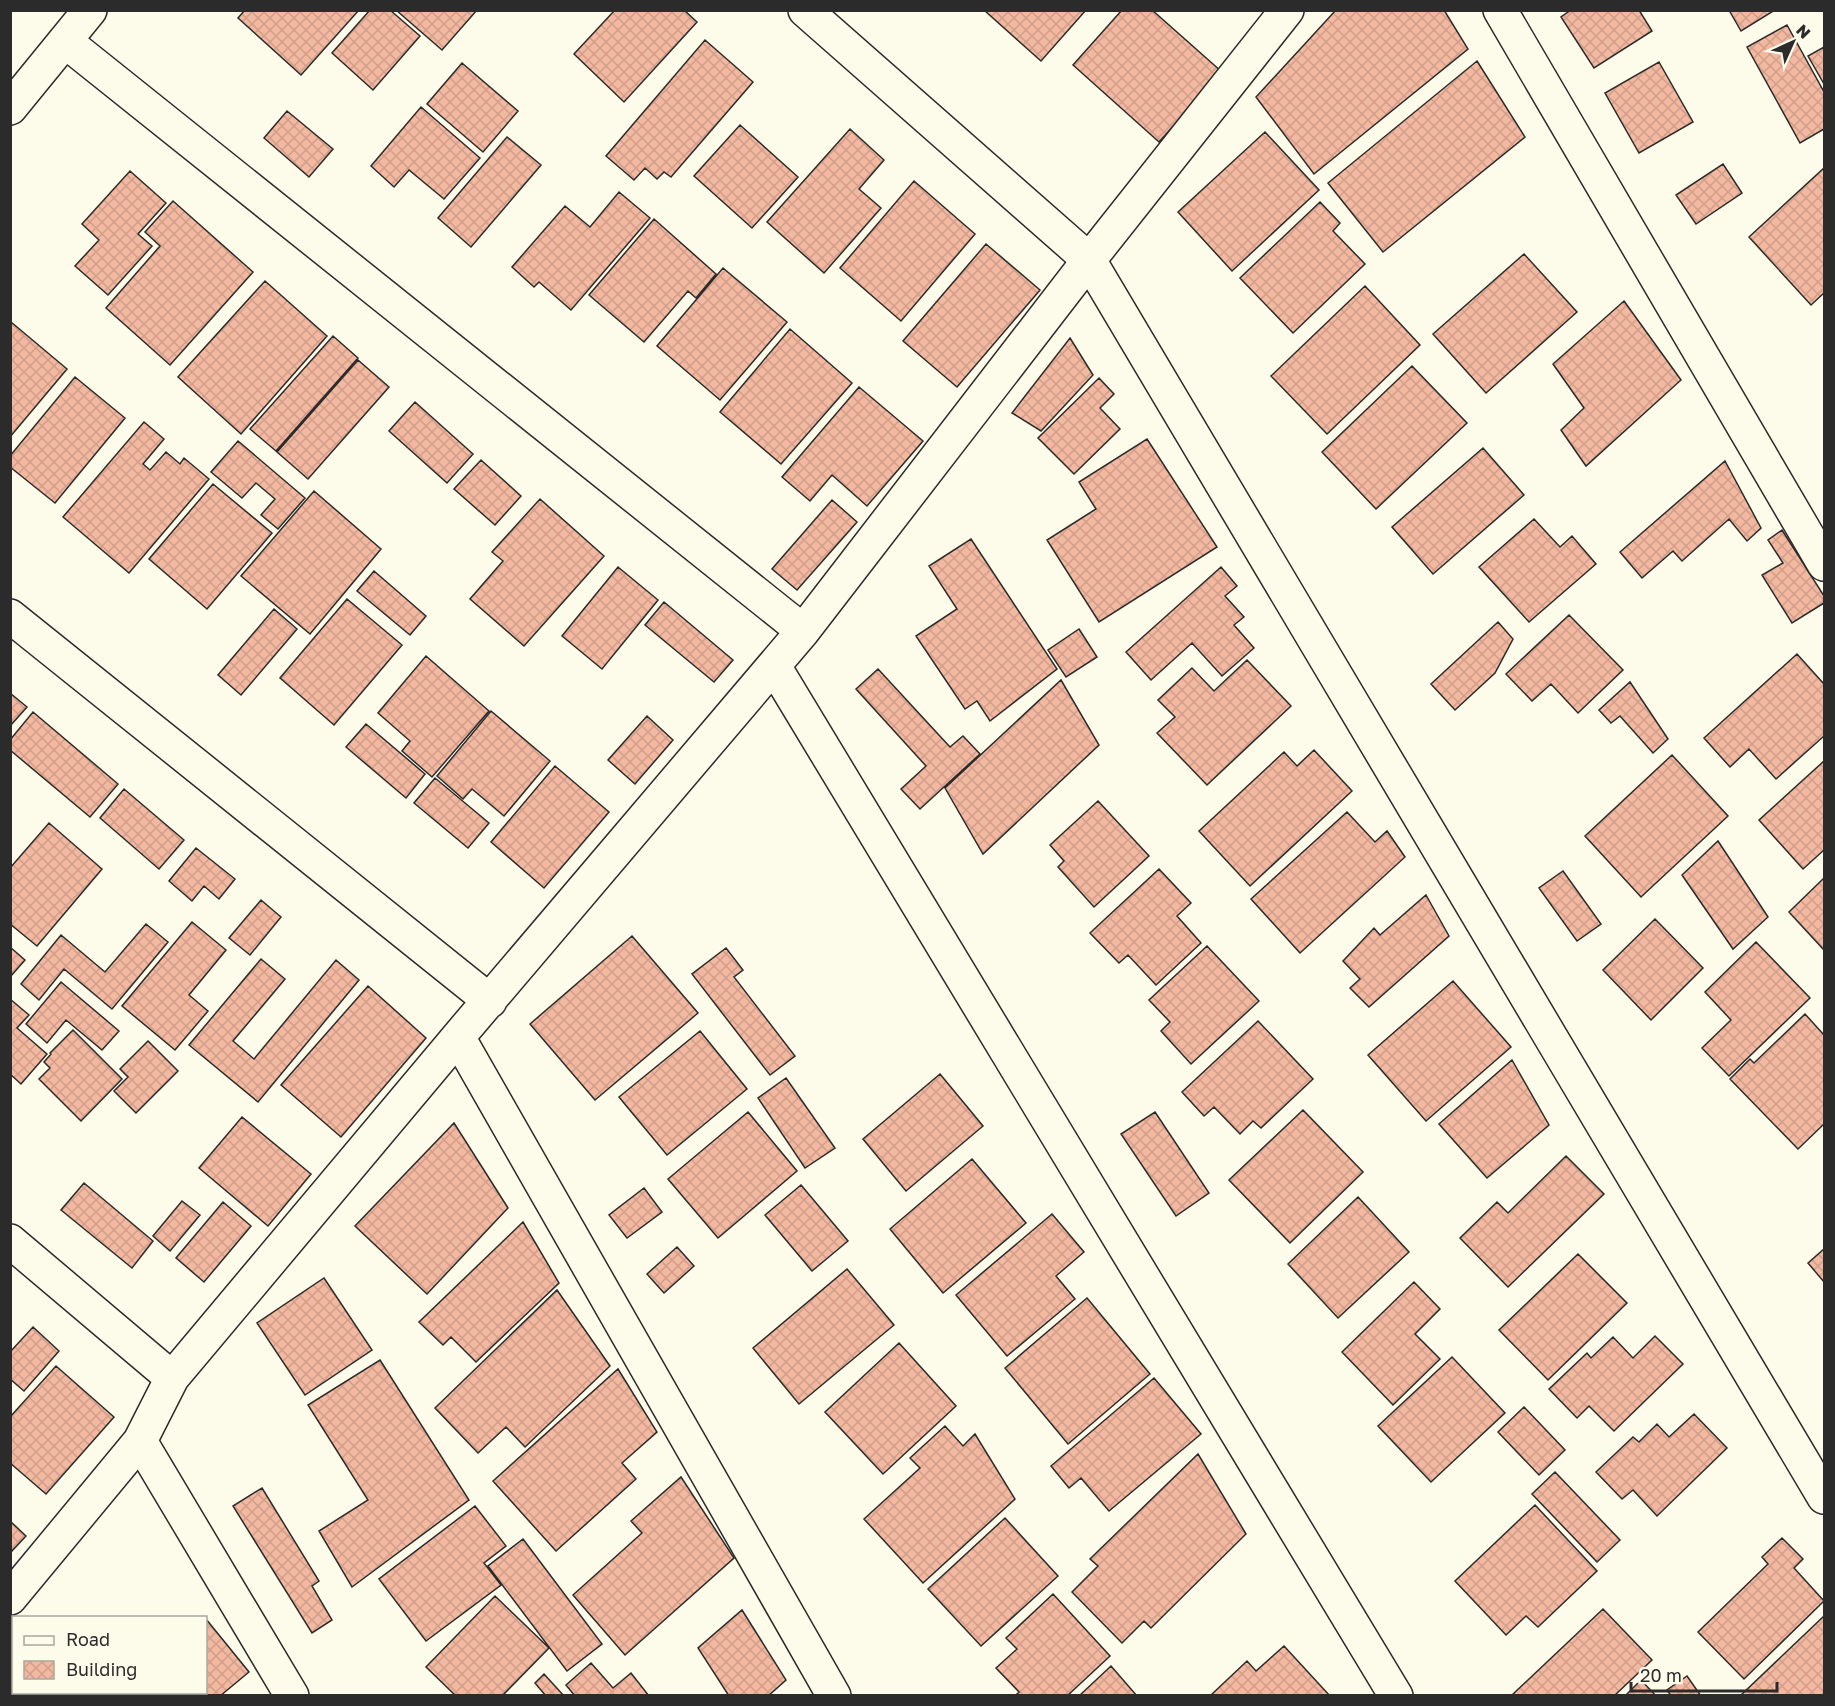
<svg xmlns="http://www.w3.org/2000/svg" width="1835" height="1706" font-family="'Golos Text',sans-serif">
<defs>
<pattern id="building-cross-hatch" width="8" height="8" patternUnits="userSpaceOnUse" patternTransform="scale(1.5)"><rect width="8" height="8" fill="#f2b8a0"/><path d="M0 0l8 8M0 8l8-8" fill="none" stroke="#d09e8a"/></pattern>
</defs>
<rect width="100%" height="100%" fill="#fdfbea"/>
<!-- building -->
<path fill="url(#building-cross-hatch)" stroke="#2b2b2b" stroke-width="1.5" d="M 245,10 L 359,10 L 301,75 L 238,18 Z
M 370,10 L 390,10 L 420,36 L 373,90 L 332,53 Z
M 396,10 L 477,10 L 442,50 Z
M 615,10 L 684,10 L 697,22 L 624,102 L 574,54 Z
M 984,10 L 1086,10 L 1041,61 Z
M 1122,10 L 1152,10 L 1222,72 L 1159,142 L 1073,65 Z
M 1336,10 L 1444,10 L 1468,49 L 1314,174 L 1256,97 Z
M 1571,10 L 1639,10 L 1652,31 L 1594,68 L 1561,17 Z
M 1729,10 L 1775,10 L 1741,31 Z
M 1787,25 L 1824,92 L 1824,129 L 1800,143 L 1747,47 Z
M 705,40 L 753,82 L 671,177 L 664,172 L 657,179 L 645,168 L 634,180 L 606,156 Z
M 1824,47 L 1824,84 L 1808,56 Z
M 1477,61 L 1525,137 L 1383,252 L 1328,183 Z
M 1659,62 L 1693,122 L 1639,153 L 1605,93 Z
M 462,63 L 518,111 L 483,152 L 427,104 Z
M 421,107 L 480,158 L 444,199 L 409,170 L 394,187 L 371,166 Z
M 287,111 L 333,149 L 309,177 L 264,138 Z
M 740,125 L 798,177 L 752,228 L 694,176 Z
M 850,129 L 884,160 L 859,189 L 881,208 L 824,273 L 767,222 Z
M 1265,132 L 1319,190 L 1232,271 L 1178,212 Z
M 507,137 L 541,165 L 471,247 L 438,218 Z
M 1723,164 L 1742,193 L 1696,224 L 1676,195 Z
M 1824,168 L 1824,293 L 1811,305 L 1749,237 Z
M 130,171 L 166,203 L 138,234 L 152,246 L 108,295 L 75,266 L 99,240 L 82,224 Z
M 914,181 L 975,234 L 901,321 L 840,268 Z
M 619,192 L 650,218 L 571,310 L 539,282 L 534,287 L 512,267 L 565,206 L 590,227 Z
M 173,201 L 253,272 L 170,365 L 106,308 L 160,246 L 145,232 Z
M 1320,202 L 1340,223 L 1333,231 L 1365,264 L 1293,333 L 1240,278 Z
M 654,219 L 716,274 L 696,298 L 688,291 L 644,342 L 589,295 Z
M 986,244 L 1040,290 L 957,387 L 903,341 Z
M 1524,254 L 1577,312 L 1486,393 L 1433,334 Z
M 723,268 L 787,322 L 720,400 L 657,346 Z
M 265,281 L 327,336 L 241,434 L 178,377 Z
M 1365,286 L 1420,345 L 1327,434 L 1271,376 Z
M 1624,301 L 1681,380 L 1586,466 L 1561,430 L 1584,408 L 1553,364 Z
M 11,322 L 67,369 L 10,437 L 10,322 Z
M 790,329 L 852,383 L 781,464 L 720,412 Z
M 333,336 L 358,358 L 276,451 L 250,429 Z
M 1070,338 L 1093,375 L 1041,431 L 1012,413 Z
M 358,360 L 389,387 L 308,479 L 277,452 Z
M 1412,366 L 1467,423 L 1376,509 L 1322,452 Z
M 75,377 L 125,418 L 55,503 L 10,467 L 10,456 Z
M 1099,378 L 1114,394 L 1100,408 L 1120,429 L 1074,474 L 1038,438 Z
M 859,387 L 923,441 L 867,506 L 832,475 L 810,501 L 782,477 Z
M 415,402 L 473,454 L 447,483 L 389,431 Z
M 144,422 L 164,439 L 143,464 L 150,470 L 166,452 L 180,464 L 184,458 L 209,479 L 129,573 L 63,517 Z
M 1147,439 L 1217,547 L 1099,622 L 1047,540 L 1096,509 L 1079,482 Z
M 238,441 L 305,498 L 278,529 L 261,515 L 275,499 L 256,483 L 242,498 L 211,472 Z
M 1483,448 L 1524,495 L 1433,574 L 1392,527 Z
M 481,460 L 521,496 L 495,525 L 454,489 Z
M 1725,461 L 1761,528 L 1747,541 L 1729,519 L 1682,561 L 1673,551 L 1642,578 L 1620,552 Z
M 213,484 L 272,533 L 207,609 L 149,559 Z
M 314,491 L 381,549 L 310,634 L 241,576 Z
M 540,499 L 604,556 L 524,646 L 470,599 L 503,561 L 492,552 Z
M 832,500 L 857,522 L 797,590 L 772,569 Z
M 1534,519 L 1560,547 L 1572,536 L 1596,564 L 1529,622 L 1479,567 Z
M 1782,530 L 1824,596 L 1824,603 L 1792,623 L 1762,575 L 1783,563 L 1768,540 Z
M 971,539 L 1057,669 L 990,721 L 977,701 L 965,709 L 916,636 L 957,609 L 929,566 Z
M 618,567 L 658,600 L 602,669 L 562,636 Z
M 1221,567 L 1237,586 L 1225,596 L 1244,617 L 1234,625 L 1254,648 L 1222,676 L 1192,643 L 1151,680 L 1126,652 Z
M 374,571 L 426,616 L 410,635 L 357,591 Z
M 347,599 L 402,645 L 334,725 L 280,678 Z
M 664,602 L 733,660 L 714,682 L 645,625 Z
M 274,609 L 297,629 L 241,695 L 218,675 Z
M 1569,615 L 1623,670 L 1578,713 L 1551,684 L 1532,701 L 1506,674 Z
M 1498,622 L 1513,639 L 1495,673 L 1455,710 L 1431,684 Z
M 1079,629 L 1097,657 L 1066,677 L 1048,650 Z
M 1797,654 L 1824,684 L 1824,736 L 1776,779 L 1749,749 L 1730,767 L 1704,738 Z
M 426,656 L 489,711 L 432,777 L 402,751 L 410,741 L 378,713 Z
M 1247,660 L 1291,706 L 1207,785 L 1157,733 L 1175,717 L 1158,700 L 1192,668 L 1214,691 Z
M 878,669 L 950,747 L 963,736 L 980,754 L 920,809 L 901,789 L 926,766 L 856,689 Z
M 1061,680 L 1099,745 L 983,854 L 945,788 Z
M 1630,682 L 1668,739 L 1653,753 L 1620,716 L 1611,723 L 1599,710 Z
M 10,693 L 27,707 L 10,726 Z
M 491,711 L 550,761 L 504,816 L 472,789 L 463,799 L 437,776 Z
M 33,712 L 118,784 L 90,817 L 10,750 L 10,740 Z
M 647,716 L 673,740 L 635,784 L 608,760 Z
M 366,724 L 425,774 L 406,798 L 346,747 Z
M 1314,750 L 1352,791 L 1250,886 L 1199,831 L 1284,752 L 1297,766 Z
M 1672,755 L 1728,816 L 1641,897 L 1585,836 Z
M 1824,761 L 1824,850 L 1803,869 L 1759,820 Z
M 555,766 L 609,812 L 544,888 L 491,842 Z
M 435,778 L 489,823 L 468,848 L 414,803 Z
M 124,789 L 184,840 L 159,869 L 100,818 Z
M 1098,801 L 1149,856 L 1094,907 L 1058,867 L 1064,861 L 1050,845 Z
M 1347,812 L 1375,842 L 1387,831 L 1405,857 L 1300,953 L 1251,899 Z
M 49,823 L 102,869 L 37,946 L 10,924 L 10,868 Z
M 1718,841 L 1768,917 L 1733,949 L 1682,875 Z
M 196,848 L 235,879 L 219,899 L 204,886 L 192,901 L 169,881 Z
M 1159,869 L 1191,903 L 1177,916 L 1201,943 L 1156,985 L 1128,955 L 1119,963 L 1090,933 Z
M 1563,871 L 1601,924 L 1577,941 L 1539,888 Z
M 1824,878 L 1824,950 L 1789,912 Z
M 1426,895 L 1449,936 L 1369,1007 L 1350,988 L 1360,979 L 1343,961 L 1374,928 L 1380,935 Z
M 261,900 L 281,917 L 250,955 L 229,938 Z
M 1655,919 L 1703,968 L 1651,1020 L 1603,970 Z
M 192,922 L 226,950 L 189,995 L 208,1011 L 175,1050 L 122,1006 Z
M 146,924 L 168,942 L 112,1009 L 64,969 L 39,1000 L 21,984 L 61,935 L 105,972 Z
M 632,936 L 698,1013 L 595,1100 L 530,1024 Z
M 1756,942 L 1810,998 L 1729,1076 L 1702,1048 L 1731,1020 L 1705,992 Z
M 1207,946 L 1259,1001 L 1191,1064 L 1161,1031 L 1170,1022 L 1149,1000 Z
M 10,947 L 25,960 L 10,977 Z
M 726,948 L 743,970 L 734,977 L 795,1056 L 770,1075 L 692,974 Z
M 261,959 L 285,979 L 233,1041 L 254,1059 L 336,960 L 359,980 L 258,1102 L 189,1045 Z
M 1453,981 L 1511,1047 L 1426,1121 L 1368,1055 Z
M 61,982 L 119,1031 L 102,1050 L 66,1020 L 47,1043 L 26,1024 Z
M 368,986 L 426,1038 L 341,1137 L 281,1085 Z
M 10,999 L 29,1015 L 17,1028 L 47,1054 L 21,1084 L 10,1074 Z
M 1805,1014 L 1824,1035 L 1824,1124 L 1798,1149 L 1730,1079 L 1750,1059 L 1754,1063 Z
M 1258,1021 L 1313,1079 L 1261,1128 L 1253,1121 L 1240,1134 L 1214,1107 L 1204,1116 L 1182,1092 Z
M 73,1030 L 122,1079 L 81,1121 L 39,1079 L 50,1068 L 44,1062 L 51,1054 L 50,1053 Z
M 700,1031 L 747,1089 L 667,1155 L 619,1097 Z
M 148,1041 L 178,1071 L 136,1113 L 114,1091 L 128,1077 L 120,1069 Z
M 1512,1060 L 1549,1125 L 1487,1178 L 1439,1124 Z
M 940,1074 L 983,1126 L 906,1191 L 863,1139 Z
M 786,1078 L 835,1148 L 805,1168 L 758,1098 Z
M 1303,1110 L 1363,1172 L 1290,1243 L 1229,1180 Z
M 748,1112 L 797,1171 L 718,1238 L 668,1179 Z
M 1155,1112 L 1209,1193 L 1176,1216 L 1121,1134 Z
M 242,1117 L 311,1174 L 268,1226 L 199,1168 Z
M 454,1123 L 508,1208 L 427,1294 L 355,1226 Z
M 1566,1156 L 1604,1194 L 1508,1287 L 1460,1238 L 1497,1202 L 1508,1213 Z
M 972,1159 L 1026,1223 L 943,1293 L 890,1229 Z
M 84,1183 L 153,1241 L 132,1268 L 61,1210 Z
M 801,1185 L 848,1241 L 812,1271 L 765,1215 Z
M 644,1188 L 662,1212 L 627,1238 L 609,1215 Z
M 1358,1197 L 1409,1252 L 1338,1318 L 1288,1264 Z
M 182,1201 L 200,1215 L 170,1251 L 153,1236 Z
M 223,1202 L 251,1226 L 204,1282 L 176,1258 Z
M 1052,1214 L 1084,1252 L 1056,1276 L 1075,1299 L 1007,1356 L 956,1295 Z
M 523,1222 L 559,1283 L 476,1362 L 451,1337 L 443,1345 L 419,1322 Z
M 677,1247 L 694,1266 L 664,1293 L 647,1274 Z
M 1824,1249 L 1824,1282 L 1808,1263 Z
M 1578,1254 L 1627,1303 L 1548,1380 L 1499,1330 Z
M 847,1269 L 894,1325 L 799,1404 L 753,1348 Z
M 324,1278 L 372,1350 L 305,1395 L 257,1323 Z
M 1414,1282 L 1440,1309 L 1415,1334 L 1440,1359 L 1393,1405 L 1342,1352 Z
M 557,1290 L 610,1366 L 525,1447 L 506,1427 L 478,1453 L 435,1408 Z
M 1087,1298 L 1150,1374 L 1068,1444 L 1005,1368 Z
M 33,1327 L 59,1351 L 24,1391 L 10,1379 L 10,1352 Z
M 1655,1336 L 1683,1364 L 1614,1431 L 1589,1406 L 1577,1418 L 1549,1389 L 1587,1353 L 1591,1358 L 1613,1337 L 1633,1358 Z
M 899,1343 L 956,1406 L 883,1474 L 825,1412 Z
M 1452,1357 L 1505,1413 L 1431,1482 L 1378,1426 Z
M 380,1360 L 469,1500 L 352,1587 L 319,1531 L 368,1500 L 308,1405 Z
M 56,1366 L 114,1417 L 46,1494 L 10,1463 L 10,1417 Z
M 618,1369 L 657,1432 L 622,1463 L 636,1479 L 556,1551 L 493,1481 Z
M 1154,1378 L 1201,1434 L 1109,1511 L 1081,1478 L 1069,1488 L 1051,1466 Z
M 1524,1407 L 1565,1450 L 1539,1475 L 1498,1432 Z
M 1694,1414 L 1727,1448 L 1657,1516 L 1633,1490 L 1622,1499 L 1596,1472 L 1633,1437 L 1639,1442 L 1657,1424 L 1669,1437 Z
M 945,1426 L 963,1446 L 975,1434 L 1015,1499 L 923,1583 L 864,1519 L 920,1468 L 910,1458 Z
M 1198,1454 L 1246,1534 L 1151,1628 L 1144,1621 L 1122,1643 L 1072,1592 L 1098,1566 L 1090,1559 Z
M 1555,1472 L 1620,1540 L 1597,1562 L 1532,1494 Z
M 681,1477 L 734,1558 L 625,1655 L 573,1595 L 642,1533 L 631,1521 Z
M 262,1488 L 319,1581 L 312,1586 L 332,1620 L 312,1633 L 233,1506 Z
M 1535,1505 L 1597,1571 L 1538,1627 L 1526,1616 L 1506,1635 L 1455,1581 Z
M 475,1506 L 506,1546 L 484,1563 L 501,1585 L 426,1641 L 379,1579 Z
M 1005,1518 L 1058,1576 L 981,1646 L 928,1589 Z
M 10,1521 L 26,1536 L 10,1553 Z
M 1782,1538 L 1803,1559 L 1794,1568 L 1824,1601 L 1744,1679 L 1698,1632 L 1768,1564 L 1762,1557 Z
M 523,1539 L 602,1644 L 567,1671 L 488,1566 Z
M 1053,1594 L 1110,1656 L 1067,1696 L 1015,1696 L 1019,1692 L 996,1668 L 1017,1649 L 1006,1638 Z
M 495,1596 L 549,1648 L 502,1696 L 456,1696 L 426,1667 Z
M 1603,1609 L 1652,1660 L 1614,1696 L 1511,1696 Z
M 742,1610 L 786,1680 L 768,1696 L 729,1696 L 698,1648 Z
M 1824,1616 L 1824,1696 L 1740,1696 Z
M 206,1619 L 249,1672 L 220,1696 L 111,1696 L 115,1692 L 206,1692 Z
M 1284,1646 L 1330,1696 L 1210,1696 L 1247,1661 L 1256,1671 Z
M 591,1663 L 613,1688 L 631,1673 L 649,1696 L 575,1696 L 566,1685 Z
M 1111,1666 L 1137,1696 L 1079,1696 Z
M 544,1674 L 564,1696 L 546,1696 L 535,1683 Z
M 1687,1676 L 1701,1696 L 1671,1696 L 1667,1690 Z
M 1641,1680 L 1656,1696 L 1625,1696 Z"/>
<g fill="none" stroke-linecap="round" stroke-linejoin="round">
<defs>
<path id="minor" d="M 805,10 L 1089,260 L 1824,1497
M 1500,10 L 1824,564
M 65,41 L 803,631
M 10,616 L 490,1001
M 774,666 L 1396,1696
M 458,1037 L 834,1696
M 10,1241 L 172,1378
M 140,1441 L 292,1696
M 10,1598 L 140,1441 L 172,1378 L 458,1037 L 803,631 L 1089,260 L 1287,10"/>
<path id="tertiary" d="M 10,108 L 90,10"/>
</defs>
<!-- minor casing -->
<use href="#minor" stroke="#2b2b2b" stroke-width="36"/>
<!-- tertiary casing -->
<use href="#tertiary" stroke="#2b2b2b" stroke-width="36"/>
<!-- minor -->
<use href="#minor" stroke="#fdfbea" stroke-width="33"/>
<!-- tertiary -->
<use href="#tertiary" stroke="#fdfbea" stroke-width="33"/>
</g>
<!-- border -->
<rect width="1835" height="1706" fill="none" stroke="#2b2b2b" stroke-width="24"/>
<!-- legend -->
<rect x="12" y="1616" width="195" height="78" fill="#fdfbea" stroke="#a9a89e" stroke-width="1.5"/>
<rect x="24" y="1636" width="30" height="9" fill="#fdfbea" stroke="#a9a89e" stroke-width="1.5"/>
<text x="66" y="1646" font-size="18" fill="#2b2b2b">Road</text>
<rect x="24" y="1661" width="30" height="18" fill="url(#building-cross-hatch)" stroke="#a9a89e" stroke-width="1.5"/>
<text x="66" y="1676" font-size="18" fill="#2b2b2b">Building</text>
<!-- north arrow -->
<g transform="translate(1793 42) rotate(45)" stroke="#fdfbea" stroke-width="4.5" paint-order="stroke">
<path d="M0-4.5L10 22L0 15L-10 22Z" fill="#2b2b2b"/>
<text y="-9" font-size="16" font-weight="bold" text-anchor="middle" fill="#2b2b2b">N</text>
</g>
<!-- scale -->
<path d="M1631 1682v9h146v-9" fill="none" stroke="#2b2b2b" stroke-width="3"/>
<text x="1640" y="1682" font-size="18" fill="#2b2b2b" stroke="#fdfbea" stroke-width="4.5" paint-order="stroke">20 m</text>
</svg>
